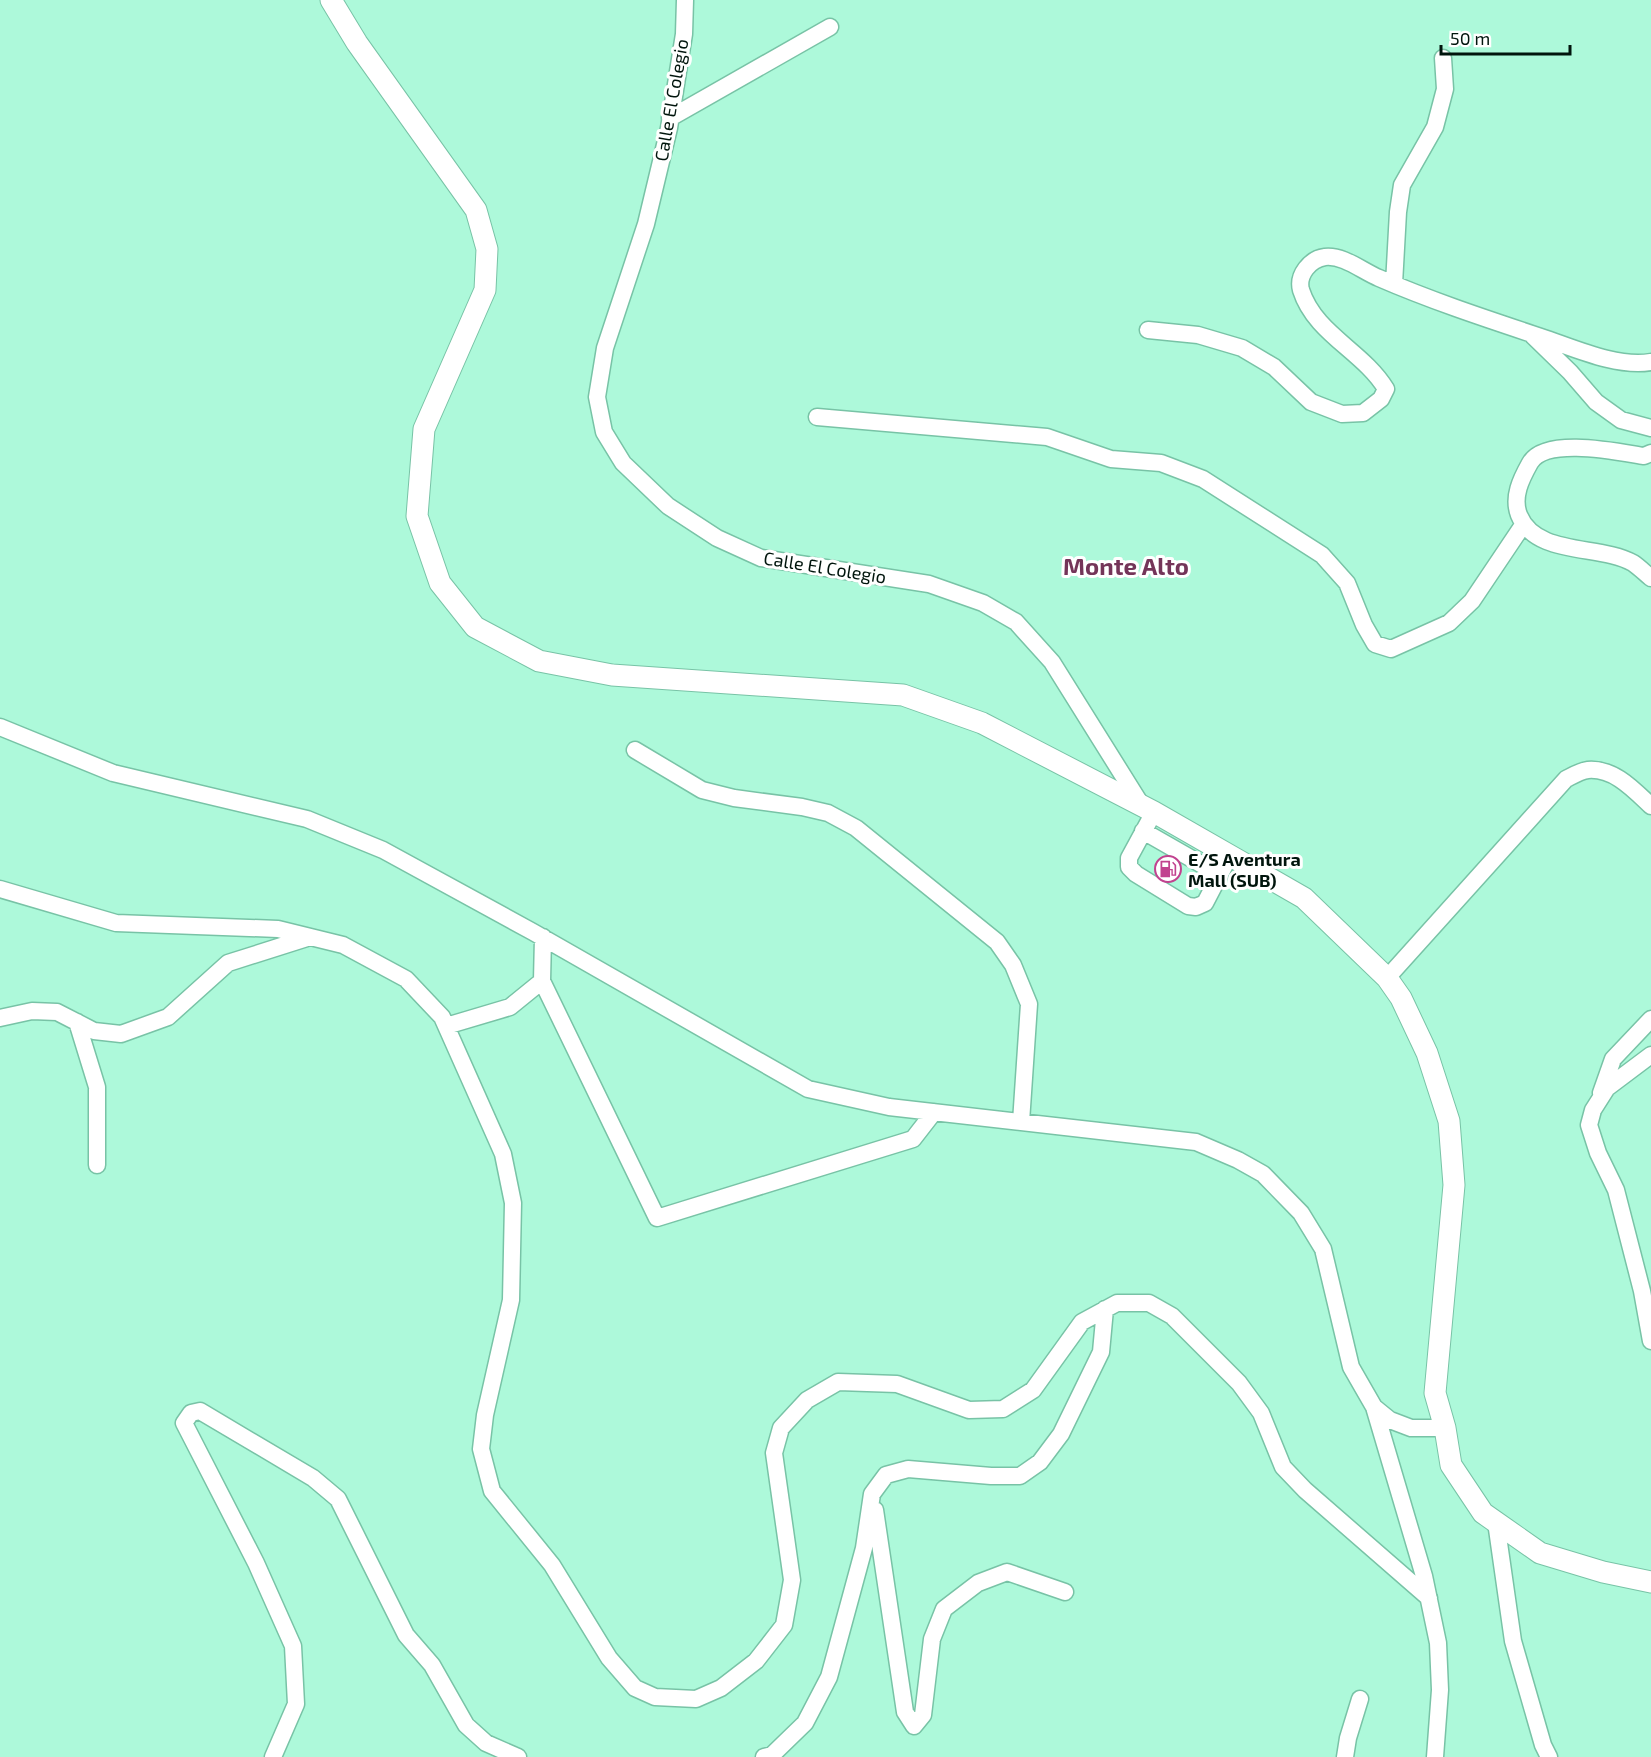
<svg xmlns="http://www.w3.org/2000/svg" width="1651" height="1757" font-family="'Exo 2',sans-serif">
<rect width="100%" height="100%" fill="#adf9da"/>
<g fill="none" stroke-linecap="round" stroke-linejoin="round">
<defs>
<path id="minor" d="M 685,0 L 684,34 L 669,128 L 646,224 L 605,348 L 597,397 L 604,432 L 623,463 L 668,506 L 717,538 L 761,558 L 929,584 L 983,603 L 1016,622 L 1052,662 L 1142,806
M 670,118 L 830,27
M 1394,284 L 1398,212 L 1402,185 L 1435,127 L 1445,89 L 1443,58
M 1148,330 L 1198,335 L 1242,348 L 1274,367 L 1311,402 L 1342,414 L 1363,413 L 1381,399 L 1386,389 C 1363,351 1315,334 1301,290 C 1297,275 1310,259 1325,257 C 1344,255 1362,271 1379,278 C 1432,301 1487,319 1541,337 C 1574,348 1617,368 1651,362
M 1533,336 L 1570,372 L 1596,402 L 1621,420 L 1651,428
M 817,417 L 1047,437 L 1111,459 L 1161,463 L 1203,479 L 1322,555 L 1347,583 L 1364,625 L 1375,644 L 1391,649 L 1449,623 L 1472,601 L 1523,525
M 1651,453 L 1644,456 C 1619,452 1545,436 1530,463 C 1521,479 1512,497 1519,515 C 1536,557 1600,544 1633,563 C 1639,567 1645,573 1651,578
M 0,727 L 113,773 L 307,819 L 383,850 L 533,932 L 808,1089 L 889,1107 L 1196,1142 L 1238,1160 L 1263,1174 L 1301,1213 L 1323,1249 L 1351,1367 L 1374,1407 L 1390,1420 L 1411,1428 L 1445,1428
M 635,750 L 702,790 L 734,798 L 802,807 L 828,813 L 856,828 L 997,942 L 1013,965 L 1029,1004 L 1021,1122
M 1154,812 L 1129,858 L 1129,867 L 1136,874 L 1188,906 L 1196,907 L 1205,903 L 1230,855
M 1143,831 L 1220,875
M 0,889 L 116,923 L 278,929 L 343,945 L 406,979 L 442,1017 L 503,1154 L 513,1203 L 511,1300 L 485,1415 L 481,1449 L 492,1491 L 552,1565 L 609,1658 L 635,1688 L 655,1697 L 696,1699 L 721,1688 L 756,1661 L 784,1625 L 792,1580 L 774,1453 L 781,1428 L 807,1400 L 838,1382 L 897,1384 L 969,1410 L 1003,1409 L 1033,1390 L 1082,1322 L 1117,1303 L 1149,1303 L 1172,1316 L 1239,1383 L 1261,1413 L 1283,1467 L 1305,1490 L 1429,1598
M 543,937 L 542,981 L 657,1218 L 913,1139 L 934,1112
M 1387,978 L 1566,779 C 1572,776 1580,771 1588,770 C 1614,768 1633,789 1651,806
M 0,1018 L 32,1011 L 57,1012 L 94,1031 L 121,1034 L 168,1017 L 228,963 L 310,937
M 77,1022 L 97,1087 L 97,1165
M 446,1026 L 510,1007 L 542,981
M 1651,1055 L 1607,1088 L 1593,1110 L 1589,1125 L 1598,1153 L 1616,1190 L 1642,1291 L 1651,1341
M 1601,1093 L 1613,1059 L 1651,1019
M 1374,1407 L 1424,1576 L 1438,1643 L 1440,1690 L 1435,1757
M 875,1510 L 905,1712 L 914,1726 L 923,1715 L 932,1639 L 944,1609 L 978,1583 L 1007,1572 L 1065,1592
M 1496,1522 L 1513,1641 L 1543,1745 L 1549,1757
M 273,1757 L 296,1704 L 293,1646 L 256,1563 L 184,1423 L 191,1413 L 200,1411 L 313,1478 L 338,1499 L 406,1635 L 432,1665 L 466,1725 L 486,1743 L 518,1757
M 764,1757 L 772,1755 L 805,1723 L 829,1677 L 864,1548 L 872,1494 L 886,1475 L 908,1469 L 991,1476 L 1020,1476 L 1040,1462 L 1061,1434 L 1101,1352 L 1105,1309
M 1345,1757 L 1348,1738 L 1360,1699"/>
<path id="major" d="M 331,0 L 357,43 L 476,210 L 487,249 L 485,290 L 424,429 L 417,516 L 440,583 L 475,627 L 539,661 L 612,675 L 903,695 L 982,723 L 1154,812 L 1304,898 L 1387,978 L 1401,998 L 1427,1053 L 1449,1121 L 1454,1185 L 1435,1393 L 1445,1428 L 1451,1465 L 1483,1513 L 1540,1553 L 1603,1572 L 1651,1582"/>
</defs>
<!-- minor casing -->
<use href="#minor" stroke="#78c3a6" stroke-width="19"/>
<!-- major casing -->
<use href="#major" stroke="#78c3a6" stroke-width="23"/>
<!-- minor -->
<use href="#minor" stroke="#fff" stroke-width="16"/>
<!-- major -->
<use href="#major" stroke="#fff" stroke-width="21"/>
</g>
<!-- icons -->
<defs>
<symbol id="fuel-ring" viewBox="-11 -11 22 22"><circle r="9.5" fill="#fff" stroke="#c1428f" stroke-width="1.5"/><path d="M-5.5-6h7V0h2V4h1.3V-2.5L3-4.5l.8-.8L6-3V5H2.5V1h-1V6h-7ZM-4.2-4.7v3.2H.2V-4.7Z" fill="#c1428f"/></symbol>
</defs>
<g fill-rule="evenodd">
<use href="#fuel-ring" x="1153" y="854" width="30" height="30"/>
</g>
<g text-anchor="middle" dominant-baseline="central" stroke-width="6" stroke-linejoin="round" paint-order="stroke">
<!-- street labels -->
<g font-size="18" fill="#01150d" stroke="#fff">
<text transform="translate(671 100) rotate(-80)">Calle El Colegio</text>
<text transform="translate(825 567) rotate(9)">Calle El Colegio</text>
</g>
<!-- poi labels -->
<g font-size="18" font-weight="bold" fill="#01150d" stroke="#fff" text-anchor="start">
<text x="1188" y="859">E/S Aventura<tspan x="1188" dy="21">Mall (SUB)</tspan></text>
</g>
<!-- district labels -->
<g font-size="24" font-weight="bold" fill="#743559" stroke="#fff">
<text x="1126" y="565">Monte Alto</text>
</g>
</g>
<!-- scale -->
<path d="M1441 45v9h129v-9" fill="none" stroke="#01150d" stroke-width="3"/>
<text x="1450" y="45" font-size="18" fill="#01150d" stroke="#ffffff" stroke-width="4.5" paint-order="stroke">50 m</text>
</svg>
